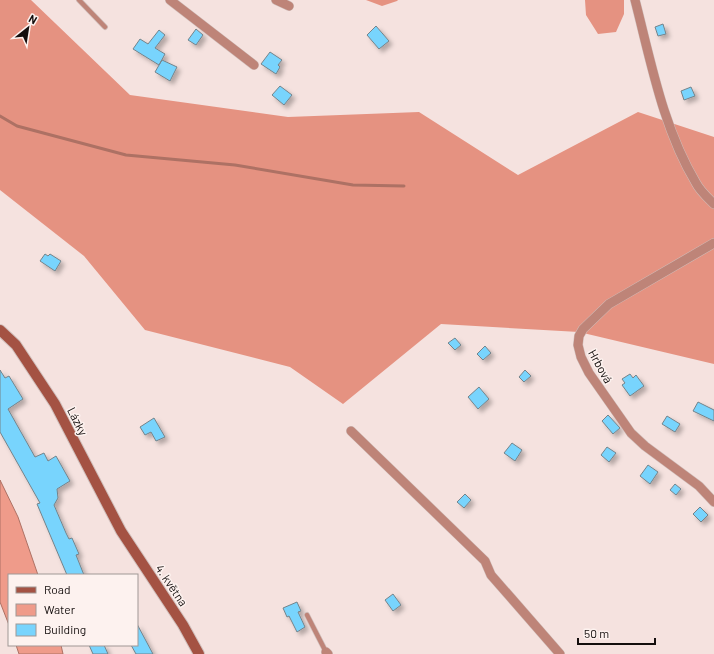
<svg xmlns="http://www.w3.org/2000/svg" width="714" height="654" font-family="Barlow,sans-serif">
<defs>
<filter id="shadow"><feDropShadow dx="3.5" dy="3.5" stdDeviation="2" flood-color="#0004"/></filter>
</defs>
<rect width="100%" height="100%" fill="#f5e2df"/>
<!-- forest -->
<path fill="#e59281" d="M 0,0 L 31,0 L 130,95 L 288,117 L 419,112 L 518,175 L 638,112 L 714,137 L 714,364 L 579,332 L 441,324 L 343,404 L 290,367 L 145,330 L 84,256 L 0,190 Z
M 366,0 L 398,0 L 397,1 L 382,6 Z
M 585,0 L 624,0 L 624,14 L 616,32 L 598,34 L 586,15 Z"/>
<!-- water -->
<path fill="#ef9b8a" stroke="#ad7164" d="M 0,480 L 18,517 L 38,575 L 9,575 L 9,625 L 0,602 Z
M 16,645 L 61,645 L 63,654 L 19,654 Z"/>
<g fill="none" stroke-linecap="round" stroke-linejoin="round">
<!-- stream -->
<path stroke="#ad7164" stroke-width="3" d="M 0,116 L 17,126 L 126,155 L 235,165 L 353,185 L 404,186"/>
</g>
<!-- building -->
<path fill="#78d4fd" stroke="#74838a" filter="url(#shadow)" d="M 663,24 L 666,34 L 658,36 L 655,27 Z
M 376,26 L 389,41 L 379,49 L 367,35 Z
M 196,29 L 203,35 L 196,45 L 188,40 Z
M 159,30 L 165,35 L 155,48 L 165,54 L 159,65 L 133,49 L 140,39 L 148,44 Z
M 270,52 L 282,60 L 278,65 L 280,67 L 276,74 L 261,64 Z
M 162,60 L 177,67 L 170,81 L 155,72 Z
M 280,86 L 292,95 L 284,105 L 272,95 Z
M 691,87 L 695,96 L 684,100 L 681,91 Z
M 45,254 L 48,256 L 50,254 L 61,261 L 55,271 L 40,261 Z
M 455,338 L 461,345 L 455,350 L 448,343 Z
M 485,346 L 491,353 L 483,360 L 477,354 Z
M 0,370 L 5,378 L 9,376 L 23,399 L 8,409 L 35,457 L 44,453 L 48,461 L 56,456 L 70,481 L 57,489 L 58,498 L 54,505 L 66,533 L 69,539 L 72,538 L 79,554 L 76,555 L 84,575 L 67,575 L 37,504 L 40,503 L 0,432 Z
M 525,370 L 531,376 L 524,382 L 519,377 Z
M 630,374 L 633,378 L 636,375 L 644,386 L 630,396 L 622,385 L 625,383 L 622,379 Z
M 479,387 L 489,399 L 478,409 L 468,397 Z
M 698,402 L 714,410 L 714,421 L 693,411 Z
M 608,415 L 620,428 L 613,434 L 602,421 Z
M 667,416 L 680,424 L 675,432 L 662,424 Z
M 154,418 L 165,437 L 156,441 L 151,432 L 145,435 L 140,427 Z
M 512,443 L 522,450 L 515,461 L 504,453 Z
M 607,447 L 616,453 L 609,462 L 601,455 Z
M 648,465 L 658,472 L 650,484 L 640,476 Z
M 675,484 L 681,489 L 676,495 L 670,490 Z
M 465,494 L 471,500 L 464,508 L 457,502 Z
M 700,507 L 708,515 L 701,522 L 693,514 Z
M 393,594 L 401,605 L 393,611 L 385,600 Z
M 297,602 L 301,611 L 298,612 L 305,627 L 297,632 L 289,616 L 287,617 L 283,608 Z
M 137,624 L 153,654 L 136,654 L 131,645 L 137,645 Z
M 89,645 L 104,645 L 108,654 L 93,654 Z"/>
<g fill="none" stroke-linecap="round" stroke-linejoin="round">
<defs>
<path id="lane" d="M 79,0 L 105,27
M 307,615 L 326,652"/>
<path id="street" d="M 170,0 L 254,65
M 276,0 L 289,6
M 635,0 C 651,62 663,128 696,183 C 700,191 708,198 714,204
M 714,243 L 609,304 L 583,329 L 579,336 L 578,345 L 581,357 L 589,373 L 631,433 L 645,446 L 699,486 L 714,502
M 351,431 L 485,561 L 491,575 L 560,654
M 326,652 L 328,654"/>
<path id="secondary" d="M 0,330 L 16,345 L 55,404 L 121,531 L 183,625 L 199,654"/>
</defs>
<!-- lane casing -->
<use href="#lane" stroke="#d1c0bd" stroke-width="6"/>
<!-- street casing -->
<use href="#street" stroke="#d1c0bd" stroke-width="10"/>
<!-- secondary casing -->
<use href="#secondary" stroke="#d1c0bd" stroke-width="12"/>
<!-- lane -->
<use href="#lane" stroke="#be8478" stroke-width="4.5"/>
<!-- street -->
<use href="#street" stroke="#be8478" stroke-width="9"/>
<!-- secondary -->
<use href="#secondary" stroke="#a45243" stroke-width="10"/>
</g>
<g text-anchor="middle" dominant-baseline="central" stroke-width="3" stroke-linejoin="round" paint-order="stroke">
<!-- street labels -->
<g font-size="12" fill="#140e0d" stroke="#fdf2ef">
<text transform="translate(601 366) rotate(61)">Hrbová</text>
<text transform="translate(78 421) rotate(63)">Lázky</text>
<text transform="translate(172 585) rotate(56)">4. května</text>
</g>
</g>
<!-- legend -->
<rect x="8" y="574" width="130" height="72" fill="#fdf2ef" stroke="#a09795"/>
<rect x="16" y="587" width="20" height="6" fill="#a45243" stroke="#a09795"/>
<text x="44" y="594" font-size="12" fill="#140e0d">Road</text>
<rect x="16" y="604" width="20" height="12" fill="#ef9b8a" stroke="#a09795"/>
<text x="44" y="614" font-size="12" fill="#140e0d">Water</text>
<rect x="16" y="624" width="20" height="12" fill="#78d4fd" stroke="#a09795"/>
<text x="44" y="634" font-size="12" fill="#140e0d">Building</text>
<!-- north arrow -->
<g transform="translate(28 28) rotate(30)" stroke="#fdf2ef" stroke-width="3" paint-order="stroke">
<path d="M0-3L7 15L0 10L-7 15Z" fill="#140e0d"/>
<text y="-6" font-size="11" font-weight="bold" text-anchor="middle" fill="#140e0d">N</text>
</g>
<!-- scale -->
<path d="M578 638v6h77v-6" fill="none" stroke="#140e0d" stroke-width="2"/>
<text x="584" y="638" font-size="12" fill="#140e0d" stroke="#fdf2ef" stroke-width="3" paint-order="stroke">50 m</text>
</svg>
